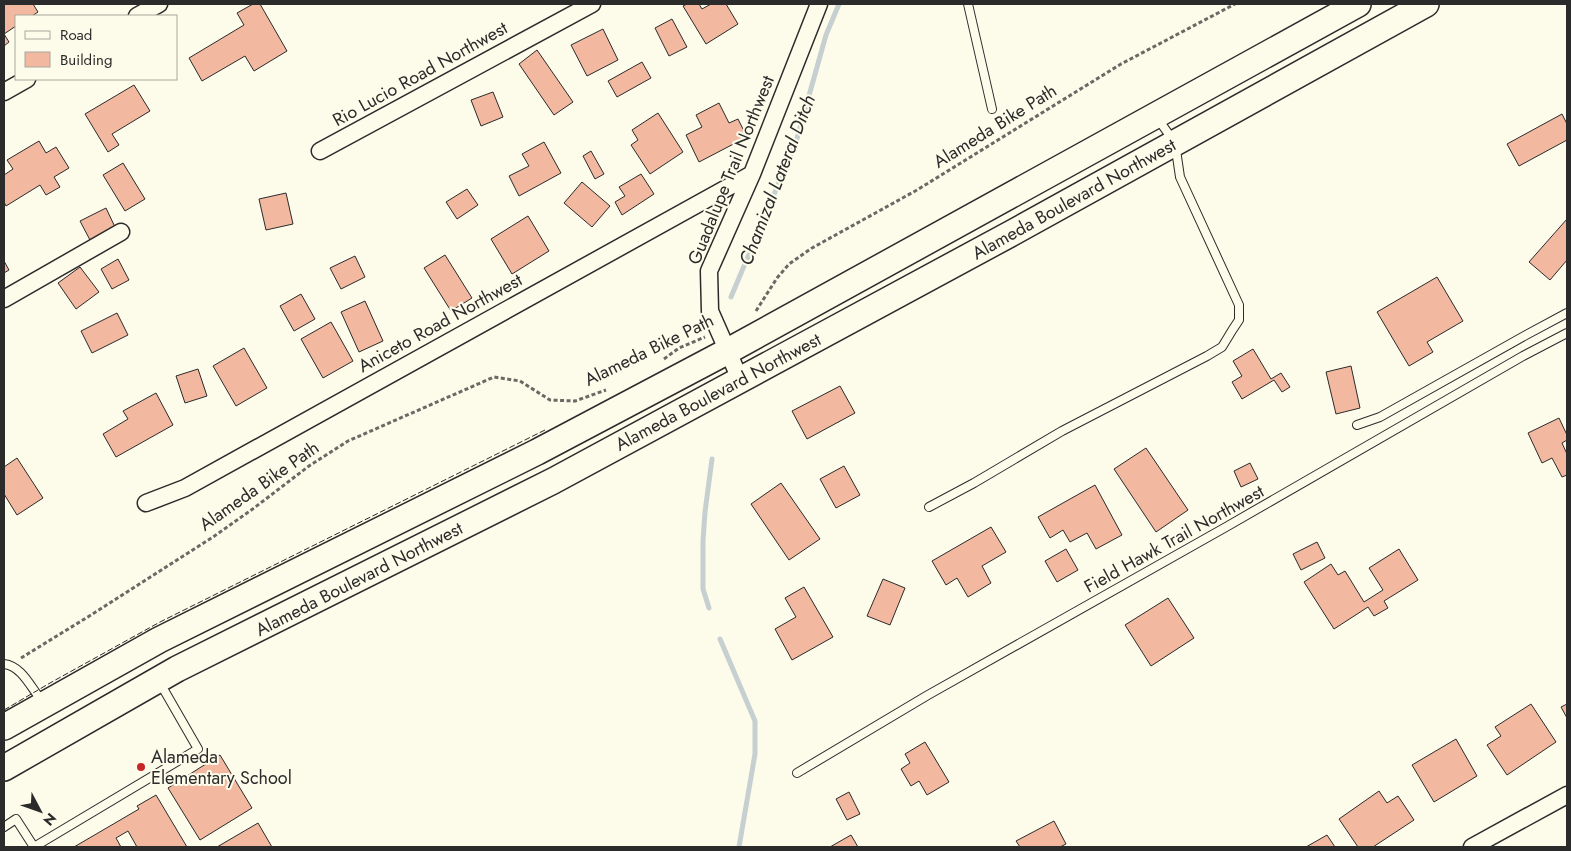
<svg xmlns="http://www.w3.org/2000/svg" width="1571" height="851" font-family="Jost,sans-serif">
<rect width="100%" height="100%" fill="#fdfbea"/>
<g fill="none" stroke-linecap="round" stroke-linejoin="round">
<!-- stream -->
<path stroke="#c7d0d0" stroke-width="5" d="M 731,297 L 796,142 L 826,35 L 839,4
M 709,608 L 703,589 L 703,541 L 705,512 L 712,459
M 720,639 L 755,721 L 755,754 L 739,847"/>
</g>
<!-- building -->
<path fill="#f2b8a0" stroke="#2b2b2b" d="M 4,4 L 33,4 L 38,12 L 32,16 L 16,16 L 16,26 L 4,34 L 9,42 L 4,46 Z
M 253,4 L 260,4 L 287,51 L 254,71 L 245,56 L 202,81 L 189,58 L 244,25 L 237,13 Z
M 687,4 L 699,4 L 702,9 L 711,4 L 726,4 L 738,24 L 706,44 L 683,6 Z
M 672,19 L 687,47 L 669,56 L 655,28 Z
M 603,29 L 618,60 L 587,76 L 571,45 Z
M 537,50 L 573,102 L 554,115 L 519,64 Z
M 642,62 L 651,78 L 617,97 L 608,81 Z
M 134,85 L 150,111 L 112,134 L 119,145 L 108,152 L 85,114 Z
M 493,92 L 503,117 L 481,126 L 471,100 Z
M 719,103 L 729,123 L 738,119 L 747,137 L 699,162 L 686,135 L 702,127 L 696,115 Z
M 658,113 L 683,152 L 650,174 L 631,145 L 638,140 L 632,130 Z
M 1562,114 L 1567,124 L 1567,140 L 1519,166 L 1507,144 Z
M 39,141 L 46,153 L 56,147 L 69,168 L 54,177 L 60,187 L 46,195 L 40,185 L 6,206 L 4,202 L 4,175 L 13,169 L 7,160 Z
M 544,142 L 561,173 L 519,196 L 509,176 L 529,166 L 522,154 Z
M 591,151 L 604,174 L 595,179 L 583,156 Z
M 123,163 L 145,199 L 125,211 L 103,175 Z
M 641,174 L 654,194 L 622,215 L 615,202 L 625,196 L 619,187 Z
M 582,182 L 610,206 L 592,227 L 564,203 Z
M 467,189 L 478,205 L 457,219 L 446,202 Z
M 286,193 L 293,224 L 266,230 L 259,199 Z
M 106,208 L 115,227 L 90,240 L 80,221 Z
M 528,216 L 549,251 L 512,274 L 491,239 Z
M 1567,219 L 1567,260 L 1550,280 L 1529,262 Z
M 445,255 L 472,298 L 451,311 L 424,268 Z
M 355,256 L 365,277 L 341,289 L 330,268 Z
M 118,259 L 129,280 L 112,289 L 101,269 Z
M 4,261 L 9,270 L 4,273 Z
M 80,267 L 99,292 L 76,309 L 58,283 Z
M 1437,277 L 1463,321 L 1427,342 L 1433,352 L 1409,366 L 1377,312 Z
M 301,294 L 315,319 L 294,331 L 280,306 Z
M 365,301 L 383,341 L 359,352 L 341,312 Z
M 117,313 L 128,335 L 92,353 L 81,331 Z
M 331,322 L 353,361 L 323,378 L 301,339 Z
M 244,348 L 267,388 L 236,406 L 213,366 Z
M 1253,349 L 1271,379 L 1281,373 L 1290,387 L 1282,392 L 1274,380 L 1242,399 L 1232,382 L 1242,376 L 1233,361 Z
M 1351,366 L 1360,408 L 1336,414 L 1326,372 Z
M 198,369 L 207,396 L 185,403 L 176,376 Z
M 840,386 L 855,413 L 807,439 L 792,411 Z
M 156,393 L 173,425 L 116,457 L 103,434 L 128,419 L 123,411 Z
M 1559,418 L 1567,435 L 1567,440 L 1562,443 L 1567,454 L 1567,475 L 1562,477 L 1552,458 L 1542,463 L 1528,433 Z
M 1146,448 L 1188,510 L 1156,532 L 1114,469 Z
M 17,458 L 43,498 L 17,515 L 4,494 L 4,467 Z
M 1250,463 L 1258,479 L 1241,487 L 1234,471 Z
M 844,466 L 860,495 L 836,508 L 820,479 Z
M 781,483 L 820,539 L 789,560 L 751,504 Z
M 1095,485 L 1122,535 L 1096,549 L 1087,533 L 1070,542 L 1063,530 L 1050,538 L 1038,517 Z
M 991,527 L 1006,552 L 982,566 L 991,583 L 968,597 L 957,578 L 946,585 L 932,561 Z
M 1317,542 L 1325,558 L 1301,570 L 1293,554 Z
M 1066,549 L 1078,570 L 1057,582 L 1045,561 Z
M 1399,549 L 1418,580 L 1384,601 L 1388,608 L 1374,616 L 1368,607 L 1334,629 L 1304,582 L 1331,564 L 1338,575 L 1345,571 L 1364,602 L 1383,590 L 1369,568 Z
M 883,579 L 905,588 L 890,625 L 867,616 Z
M 804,587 L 833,637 L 792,660 L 775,629 L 796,617 L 785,598 Z
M 1168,598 L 1194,638 L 1151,666 L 1125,625 Z
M 1531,704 L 1556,742 L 1507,775 L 1487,745 L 1501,736 L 1495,727 Z
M 1567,704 L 1567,718 L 1561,707 Z
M 1456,739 L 1477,776 L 1434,802 L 1412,765 Z
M 925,742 L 949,782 L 927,795 L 919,781 L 911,786 L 901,769 L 910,763 L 905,754 Z
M 220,755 L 252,808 L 200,840 L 168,788 Z
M 1379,791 L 1387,803 L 1398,796 L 1414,820 L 1373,847 L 1358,847 L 1339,819 Z
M 849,792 L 860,814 L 847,820 L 836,799 Z
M 156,795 L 187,847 L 137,847 L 128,831 L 116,838 L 121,847 L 74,847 L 139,809 L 137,806 Z
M 1054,821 L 1066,844 L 1060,847 L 1020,847 L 1016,841 Z
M 258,823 L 272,847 L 217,847 Z
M 851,835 L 858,847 L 830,847 Z
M 1327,835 L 1335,847 L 1306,847 Z"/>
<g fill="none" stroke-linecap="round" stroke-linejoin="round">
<defs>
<path id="lane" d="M 968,4 L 992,109
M 1357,425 L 1380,417 L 1526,335 L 1567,313
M 929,507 L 974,483 L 1062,431 L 1207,356 L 1222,347 L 1233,329 L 1239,320 L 1239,305 L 1180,177 L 1175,143 L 1158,119
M 4,664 C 22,666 31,688 42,701
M 797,773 L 928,695 L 1226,527 L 1523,356 L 1567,333
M 4,827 L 16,819 L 34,847
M 34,847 L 198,749 L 160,683"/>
<path id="street" d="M 137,16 L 159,4
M 4,92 L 27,79
M 320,151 L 592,4
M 4,299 L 121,232
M 740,379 L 710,311 L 709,271 L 752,174 L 819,4
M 146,503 L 185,488 L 752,174
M 1472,847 L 1567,795"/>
<path id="primary" d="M 4,727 L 159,640 L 537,452 L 728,351 L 1358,4
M 4,768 L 177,669 L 553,481 L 1012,233 L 1426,4"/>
</defs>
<!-- lane casing -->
<use href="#lane" stroke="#2b2b2b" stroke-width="10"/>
<!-- street casing -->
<use href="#street" stroke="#2b2b2b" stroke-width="19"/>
<!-- primary casing -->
<use href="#primary" stroke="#2b2b2b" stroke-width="28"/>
<!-- path -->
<path stroke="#6a6964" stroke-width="3" stroke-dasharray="4 2.5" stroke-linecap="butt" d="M 756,311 L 777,278 L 789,264 L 812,248 L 917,190 L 1121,64 L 1235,4
M 664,359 L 679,348 L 705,337
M 21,658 L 91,615 L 213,537 L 254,508 L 309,466 L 348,441 L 494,377 L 520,381 L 550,400 L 575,401 L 606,390"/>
<!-- lane -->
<use href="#lane" stroke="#fdfbea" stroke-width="8"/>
<!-- street -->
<use href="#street" stroke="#fdfbea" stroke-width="16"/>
<!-- primary -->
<use href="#primary" stroke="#fdfbea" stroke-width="25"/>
<!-- fence -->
<path stroke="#2b2b2b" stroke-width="1" stroke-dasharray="6 2.5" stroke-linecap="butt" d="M 4,710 L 50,683 L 160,622 L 545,430"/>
</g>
<!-- markers -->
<circle fill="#c62828" stroke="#fdfbea" stroke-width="2" cx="141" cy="767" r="5"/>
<g text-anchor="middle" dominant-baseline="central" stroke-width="4" stroke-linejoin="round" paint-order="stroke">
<!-- street labels -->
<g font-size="18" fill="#2b2b2b" stroke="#fdfbea">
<text transform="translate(420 74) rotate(-29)">Rio Lucio Road Northwest</text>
<text transform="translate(995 126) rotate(-32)">Alameda Bike Path</text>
<text transform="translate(731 170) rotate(-68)">Guadalupe Trail Northwest</text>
<text transform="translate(1074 199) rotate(-29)">Alameda Boulevard Northwest</text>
<text transform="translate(440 323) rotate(-29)">Aniceto Road Northwest</text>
<text transform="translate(649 350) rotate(-26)">Alameda Bike Path</text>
<text transform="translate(718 392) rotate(-28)">Alameda Boulevard Northwest</text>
<text transform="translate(259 486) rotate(-35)">Alameda Bike Path</text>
<text transform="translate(1174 539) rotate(-29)">Field Hawk Trail Northwest</text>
<text transform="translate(359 579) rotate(-27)">Alameda Boulevard Northwest</text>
</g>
<!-- poi labels -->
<g font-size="18" fill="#2b2b2b" stroke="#fdfbea" text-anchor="start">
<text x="151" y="757">Alameda<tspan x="151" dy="21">Elementary School</tspan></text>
</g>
<!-- water labels -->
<g font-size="19" font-style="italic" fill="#2b2b2b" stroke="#fdfbea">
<text transform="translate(777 180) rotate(-69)">Chamizal Lateral Ditch</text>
</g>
</g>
<!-- border -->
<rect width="1571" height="851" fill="none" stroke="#2b2b2b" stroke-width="10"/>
<!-- legend -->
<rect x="15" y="15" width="162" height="65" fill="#fdfbea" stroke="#a9a89e"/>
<rect x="25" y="31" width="25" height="8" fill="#fdfbea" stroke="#a9a89e"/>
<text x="60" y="40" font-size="15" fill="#2b2b2b">Road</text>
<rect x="25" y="52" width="25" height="15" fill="#f2b8a0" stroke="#a9a89e"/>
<text x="60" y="65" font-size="15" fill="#2b2b2b">Building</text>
<!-- north arrow -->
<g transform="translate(40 811) rotate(131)" stroke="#fdfbea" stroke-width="4" paint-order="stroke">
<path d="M0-4L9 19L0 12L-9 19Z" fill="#2b2b2b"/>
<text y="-8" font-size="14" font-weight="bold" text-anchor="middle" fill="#2b2b2b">N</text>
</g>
</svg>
